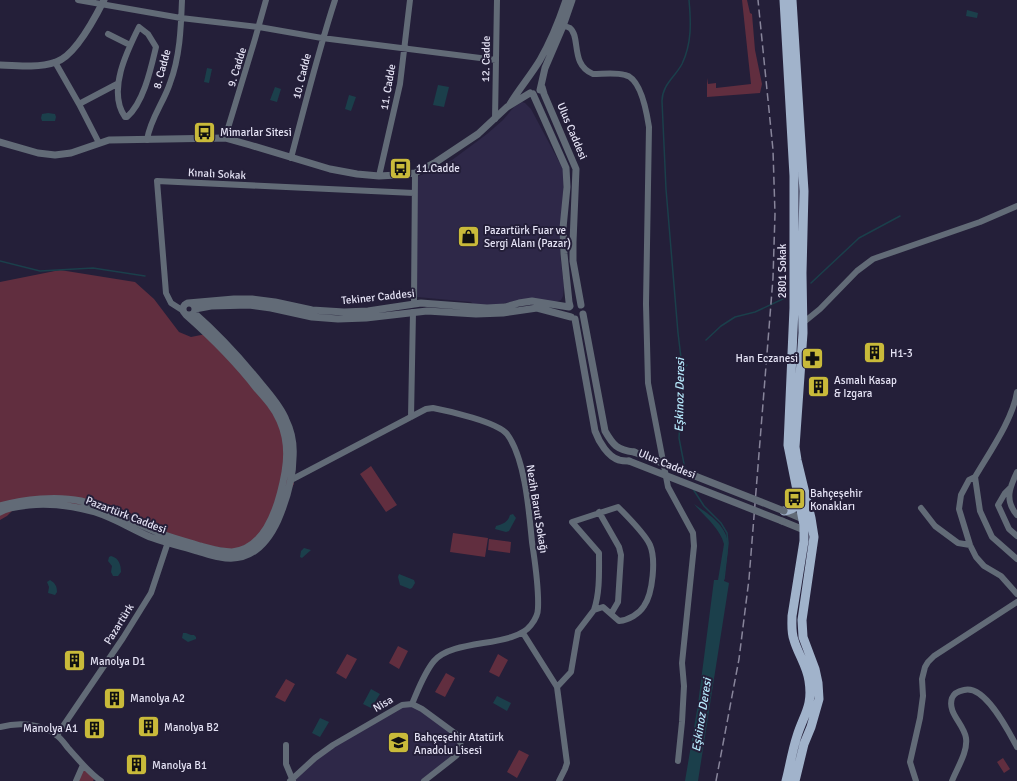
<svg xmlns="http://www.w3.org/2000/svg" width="1017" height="781" font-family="Signika,sans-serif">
<rect width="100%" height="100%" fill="#241f39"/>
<!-- built -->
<path fill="#2e2848" d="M 522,102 L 525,103 L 531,109 L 564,171 L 560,254 L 564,286 L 563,296 L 561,300 L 555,302 L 520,300 L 496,305 L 474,305 L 471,302 L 417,297 L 417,177 L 452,160 L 487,134 L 503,120 L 514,107 Z
M 412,704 L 456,734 L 461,749 L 424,781 L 290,781 L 315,758 L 402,705 Z"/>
<!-- green -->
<path fill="#612e3f" d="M 742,0 L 747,0 L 750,13 L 752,14 L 755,50 L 762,84 L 760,93 L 707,97 L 707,78 L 708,84 L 716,83 L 716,88 L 751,84 Z
M 60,270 L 135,282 L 154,299 L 179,332 L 191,337 L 211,333 L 278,410 L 294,484 L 264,536 L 235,550 L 204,545 L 59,502 L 16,507 L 7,516 L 0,520 L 0,282 Z
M 371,466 L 397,505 L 386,512 L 360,474 Z
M 453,533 L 488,538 L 485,557 L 450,552 Z
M 489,539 L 511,542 L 510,553 L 488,550 Z
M 398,646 L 408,651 L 399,669 L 389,663 Z
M 347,654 L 357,659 L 346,679 L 336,673 Z
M 498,654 L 508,660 L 499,677 L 489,672 Z
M 446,673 L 455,678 L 445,697 L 435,692 Z
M 286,679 L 295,684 L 285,702 L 275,697 Z
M 519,750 L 529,755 L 517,778 L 507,772 Z
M 1003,758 L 1010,769 L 1004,773 L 997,762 Z
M 83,765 L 95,777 L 93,781 L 76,781 Z"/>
<!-- water -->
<path fill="#1b3f4b" d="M 967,10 L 978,13 L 977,18 L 966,16 Z
M 207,68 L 212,69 L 209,83 L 204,82 Z
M 438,85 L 449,87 L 444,107 L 433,105 Z
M 275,87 L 281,89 L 277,102 L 270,100 Z
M 349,95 L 356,97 L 351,111 L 345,109 Z
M 48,113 L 55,114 L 56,117 L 55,121 L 42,121 L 41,118 L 42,114 Z
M 694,504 C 707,513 727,525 728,544 C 728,556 725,569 724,581 L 729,583 L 698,781 L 685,781 L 698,704 L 714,580 L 718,580 L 724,544 C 720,528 704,516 694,504 Z
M 513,514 L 516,518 L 509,531 L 506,532 L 495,529 L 496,526 C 503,524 508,522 510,515 Z
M 304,548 L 311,550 L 302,558 L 300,557 L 301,551 Z
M 111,556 C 119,558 121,565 121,572 L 118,576 L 113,576 L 111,572 L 112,566 L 108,561 L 109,557 Z
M 399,574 L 414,580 L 415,583 L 412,588 L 410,589 L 400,585 L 398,577 Z
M 50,580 C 55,583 57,586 57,592 L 55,595 L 48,593 L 49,587 L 47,582 Z
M 183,633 L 186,633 L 191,635 L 194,635 L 196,637 L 196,639 L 188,642 L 182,638 Z
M 371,689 L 380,694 L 371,708 L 363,704 Z
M 497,696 L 511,703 L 507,711 L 493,703 Z
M 320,718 L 329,722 L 320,737 L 312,733 Z"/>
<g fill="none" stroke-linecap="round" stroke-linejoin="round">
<!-- stream -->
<path stroke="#1b3f4b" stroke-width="1.5" d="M 0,261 L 40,271 L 93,268 L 145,276
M 811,283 L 859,238 L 900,216
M 706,340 L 721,326 L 735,317 L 755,312 L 785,298
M 682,370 L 687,365
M 685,469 L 679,438 L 683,374 L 678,333 L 666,189 L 662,101 C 662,85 675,77 682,64 C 692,43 691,22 689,0
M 693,489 L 704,506 L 721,523 L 727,533 L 728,543 L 724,579"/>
<!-- minor -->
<path stroke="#626b77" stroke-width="6" d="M 78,0 L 181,18 L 259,27 L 322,38 L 496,60
M 559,25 C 562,26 567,26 570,28 C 581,37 570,65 593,74 C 603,74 615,72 625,75 C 641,78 647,114 649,127 L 646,304 L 648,383 L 668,487 L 693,533 L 694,546 L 682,663 L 684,686 L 682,722 L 678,761
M 139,27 L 148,34 L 156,47 C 151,68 144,102 127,117 L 125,117 C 107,91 127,51 139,27 Z
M 108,34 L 130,45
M 55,62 L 79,104 L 99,143
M 79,104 L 117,84
M 495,119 L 497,0
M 225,138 L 255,39 L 266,0
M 147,140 C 150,119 164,102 170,83 C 180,57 181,27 182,0
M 291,158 C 305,105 318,52 335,0
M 379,176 L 400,84 L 410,0
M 414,304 L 415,173
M 182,310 L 171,303 L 166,293 L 157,181 L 414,193
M 804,322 L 820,309 L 857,271 L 873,259 L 980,222 L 1017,206
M 1017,392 C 1013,419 989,453 975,477 L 969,480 L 961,495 L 959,509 L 970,545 L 976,557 L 984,566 L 1001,576 L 1017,594
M 411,417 L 413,312
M 1017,472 C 1010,487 1004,500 1017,515
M 975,477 L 980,511 L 992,537 L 1017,559
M 291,480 L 426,409 L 433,408 C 449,411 497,422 507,434 C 525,458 529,511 532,542 C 535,563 539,586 538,608 C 538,614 535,620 531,625 C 514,648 454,638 434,661 C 424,673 418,690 412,704
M 1010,488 L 1005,493 L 998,505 L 1009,529 L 1017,536
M 921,508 L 935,526 L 958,543 L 970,545
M 599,512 L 619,547 L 621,555 L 618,602 L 611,614
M 523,633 L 557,687 L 571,672 L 578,631 L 594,610 L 603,607 L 619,621 C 629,620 639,614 644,606 C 653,593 656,559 650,545 C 645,534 627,516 618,507 L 572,522 L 599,553 C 599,572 600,592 594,610
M 557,687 L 567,763 L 565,769 L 559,781
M 0,727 C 18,722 41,723 56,735 C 61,738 65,744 68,748 C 79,760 88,772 101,781
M 57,735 L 123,638 L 151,593 L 168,542
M 286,745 L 286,764 L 293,781
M 76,781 L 83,765
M 290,781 L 315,758 L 333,745 L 402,705 L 412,704 L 422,709 L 456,734 L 460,741 L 461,749 L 456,756 L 424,781
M 916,781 L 910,762 L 920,718 L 923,696 L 922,679 L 925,667 L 928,662 L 934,656 L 1017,602
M 952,781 C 957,768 968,752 966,738 C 964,724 947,713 952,698 C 954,693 959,691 964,690 C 985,684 1009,732 1017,747"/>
<!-- tertiary -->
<path stroke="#626b77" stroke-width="7" d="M 0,65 C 18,66 39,68 56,62 C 75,56 95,18 104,0
M 542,87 L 544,94 L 576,169 L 573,242 L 573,261 L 581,305
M 540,90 L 545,68 L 563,26 L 572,0
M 533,94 L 566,168 L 567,187 L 563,228 L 564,254 L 569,302 L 570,306
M 510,104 C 519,89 531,75 540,60 C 551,41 559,21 566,0
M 0,142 L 38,153 L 55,155 L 71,153 L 109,140 L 225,138 L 250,145 L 330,169 L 357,174 L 379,176 L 397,175 L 415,173 L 436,162 L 478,134 L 507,107 L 530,93
M183 309a6 6 0 1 1 12 0a6 6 0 1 1-12 0Z
M 188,303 L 234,299 L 252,299 L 275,302 L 312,310 L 344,312 L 368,311 L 421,303 L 487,308 L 505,307 L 519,303 L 532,301 L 569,307
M 195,309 L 211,306 L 249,305 L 271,308 L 312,317 L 338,319 L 366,318 L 427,311 L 476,314 L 503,313 L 537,308 L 571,317
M 583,314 L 605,431 C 613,445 617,450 634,452
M 575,319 L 595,431 C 599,442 608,457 619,460 C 622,461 626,461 629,461
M 0,506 C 24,499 57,496 81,501 C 108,508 131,521 157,532 C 170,538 185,541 200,546 C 211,549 221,552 232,552 C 268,549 280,500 285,472 C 288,455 287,437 280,421 C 275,409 266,399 257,389 C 236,362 212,338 186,315
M 784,511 L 803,519
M 0,512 C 8,507 20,506 29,505 C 51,503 74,506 95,512 C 114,518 132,529 150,537 C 164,542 179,546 194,550 C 202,552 211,556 220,557 C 249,563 267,544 278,520 C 286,501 293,479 293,458 C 294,445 292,432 286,420 C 281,407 271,396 262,385 C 241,359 219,335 194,313
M 782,521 L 804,530"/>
<!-- primary -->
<path stroke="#a1b3cb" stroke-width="9" d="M 784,0 L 794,176 L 794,308 L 788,445 L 804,525 L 804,541 L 792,616 C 792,624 791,632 794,640 C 798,654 807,666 809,681 C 813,706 804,714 797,736 C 792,751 790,766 786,781
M 792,0 L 804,191 L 802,273 L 803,333 L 795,447 L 797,460 L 811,518 L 814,537 L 802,620 L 803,637 L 815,669 L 818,683 L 819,699 L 811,727 L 804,744 L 795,781
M 784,511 C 792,510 797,507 800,500"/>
<!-- rail -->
<path stroke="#88859b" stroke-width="1.5" stroke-dasharray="8 4" stroke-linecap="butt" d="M 716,781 L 739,659 L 749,579 L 773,278 L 775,214 L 773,150 L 758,0"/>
<!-- tertiary-bridge -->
<path stroke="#626b77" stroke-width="7" d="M 634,452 L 784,511
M 629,461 L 782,521"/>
</g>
<!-- icons -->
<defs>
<symbol id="bus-square" viewBox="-11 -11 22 22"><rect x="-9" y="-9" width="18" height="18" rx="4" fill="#c9ba3a" stroke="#241f39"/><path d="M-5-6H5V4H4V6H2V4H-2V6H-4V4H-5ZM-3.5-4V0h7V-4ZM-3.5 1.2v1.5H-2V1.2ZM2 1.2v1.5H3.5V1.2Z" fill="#111"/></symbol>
<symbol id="shop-square" viewBox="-11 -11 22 22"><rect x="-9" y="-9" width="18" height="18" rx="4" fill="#c9ba3a" stroke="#241f39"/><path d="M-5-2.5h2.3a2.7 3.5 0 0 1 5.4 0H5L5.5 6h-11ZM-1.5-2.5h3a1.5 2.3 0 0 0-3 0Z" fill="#111"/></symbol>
<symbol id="building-square" viewBox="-11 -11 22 22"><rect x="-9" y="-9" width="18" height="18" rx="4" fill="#c9ba3a" stroke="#241f39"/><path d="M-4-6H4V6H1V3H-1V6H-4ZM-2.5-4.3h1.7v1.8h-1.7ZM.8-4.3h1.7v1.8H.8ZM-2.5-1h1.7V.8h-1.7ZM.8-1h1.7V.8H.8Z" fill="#111"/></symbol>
<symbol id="pharmacy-square" viewBox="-11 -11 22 22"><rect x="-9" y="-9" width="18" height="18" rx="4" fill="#c9ba3a" stroke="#241f39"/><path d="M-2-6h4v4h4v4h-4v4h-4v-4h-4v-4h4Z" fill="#111"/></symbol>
<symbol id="school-square" viewBox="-11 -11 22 22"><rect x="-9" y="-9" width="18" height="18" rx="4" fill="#c9ba3a" stroke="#241f39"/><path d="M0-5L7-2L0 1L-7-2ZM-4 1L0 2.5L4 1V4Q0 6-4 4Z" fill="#111"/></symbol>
</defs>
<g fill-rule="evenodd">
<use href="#bus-square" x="192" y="120" width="25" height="25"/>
<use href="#bus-square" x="388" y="156" width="25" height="25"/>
<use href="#shop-square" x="456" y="224" width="25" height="25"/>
<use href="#building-square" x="862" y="340" width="25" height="25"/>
<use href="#pharmacy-square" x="800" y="346" width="25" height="25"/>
<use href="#building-square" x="806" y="374" width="25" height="25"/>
<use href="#bus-square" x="782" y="486" width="25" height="25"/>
<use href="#building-square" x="62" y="648" width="25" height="25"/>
<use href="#building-square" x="102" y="686" width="25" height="25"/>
<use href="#building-square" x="136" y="714" width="25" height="25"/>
<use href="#building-square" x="82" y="716" width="25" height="25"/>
<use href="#school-square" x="386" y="730" width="25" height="25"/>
<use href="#building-square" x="124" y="752" width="25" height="25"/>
</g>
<g text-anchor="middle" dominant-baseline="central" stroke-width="4" stroke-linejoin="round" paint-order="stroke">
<!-- street labels -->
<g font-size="11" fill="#e4e2f4" stroke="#241f39">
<text transform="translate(486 59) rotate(-89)">12. Cadde</text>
<text transform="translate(237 67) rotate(-73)">9. Cadde</text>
<text transform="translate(162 69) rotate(-75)">8. Cadde</text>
<text transform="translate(302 76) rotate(-76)">10. Cadde</text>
<text transform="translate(388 87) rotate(-80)">11. Cadde</text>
<text transform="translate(572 131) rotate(67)">Ulus Caddesi</text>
<text transform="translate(217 174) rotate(3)">Kınalı Sokak</text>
<text transform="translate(782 271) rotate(-90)">2801 Sokak</text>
<text transform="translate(378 297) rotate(-6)">Tekiner Caddesi</text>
<text transform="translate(667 464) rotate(22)">Ulus Caddesi</text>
<text transform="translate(537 509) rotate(81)">Nezih Barut Sokağı</text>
<text transform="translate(126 515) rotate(21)">Pazartürk Caddesi</text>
<text transform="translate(119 624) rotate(-58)">Pazartürk</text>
<text transform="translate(383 704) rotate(-30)">Nisa</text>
</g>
<!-- poi labels -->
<g font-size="11" fill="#e4e2f4" stroke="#241f39" text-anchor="start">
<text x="220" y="132">Mimarlar Sitesi</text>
<text x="416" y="168">11.Cadde</text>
<text x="484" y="230">Pazartürk Fuar ve<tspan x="484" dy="13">Sergi Alanı (Pazar)</tspan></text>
<text x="890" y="353">H1-3</text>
<text x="798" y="358" text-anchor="end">Han Eczanesi</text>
<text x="834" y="380">Asmalı Kasap<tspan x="834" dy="13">&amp; Izgara</tspan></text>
<text x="810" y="493">Bahçeşehir<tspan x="810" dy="13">Konakları</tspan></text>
<text x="90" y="661">Manolya D1</text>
<text x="130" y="698">Manolya A2</text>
<text x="164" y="727">Manolya B2</text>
<text x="78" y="728" text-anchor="end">Manolya A1</text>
<text x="414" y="737">Bahçeşehir Atatürk<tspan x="414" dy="13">Anadolu Lisesi</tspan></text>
<text x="152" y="765">Manolya B1</text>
</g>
<!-- water labels -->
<g font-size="12" font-style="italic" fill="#b7eafd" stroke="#241f39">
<text transform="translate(680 395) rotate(-89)">Eşkinoz Deresi</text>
<text transform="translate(702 715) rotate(-81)">Eşkinoz Deresi</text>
</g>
</g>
</svg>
